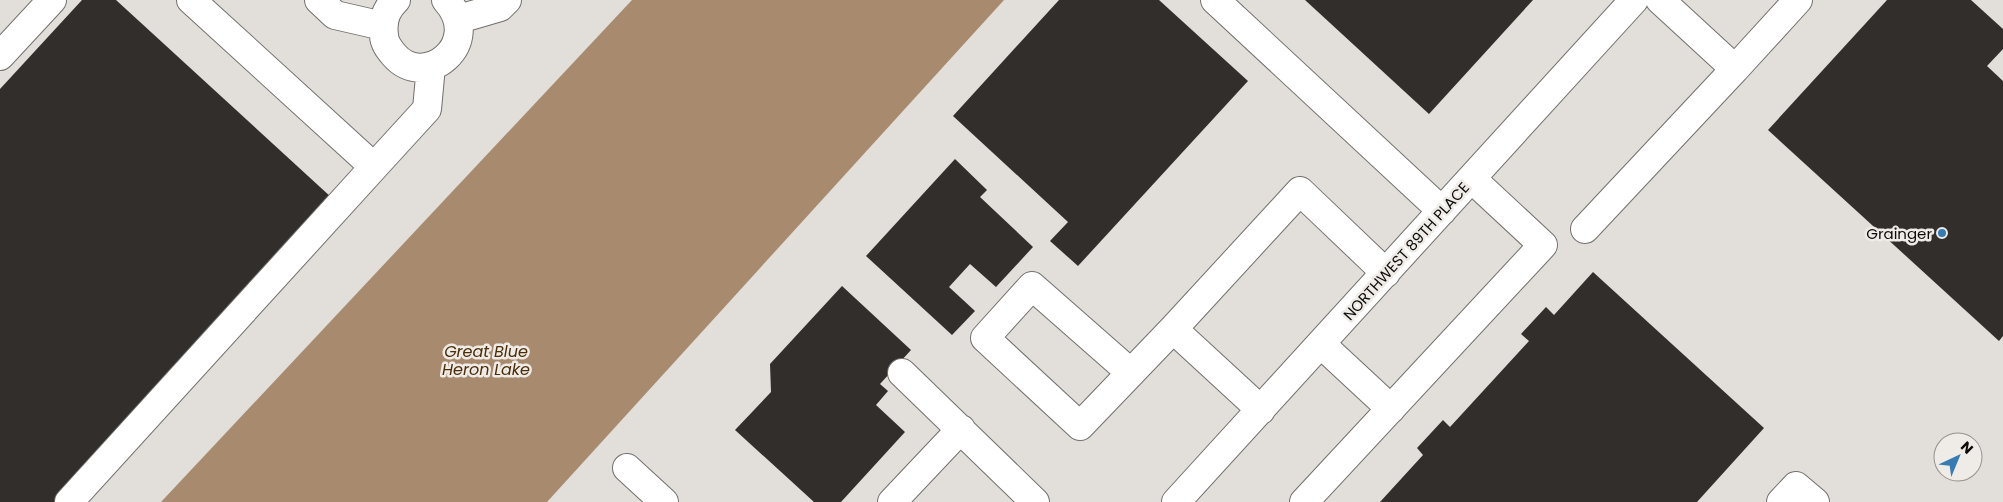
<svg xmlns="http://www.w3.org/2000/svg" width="2003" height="502" font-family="Poppins,sans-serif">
<rect width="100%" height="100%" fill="#e2deda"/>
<!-- water -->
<path fill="#a88a6f" d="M 632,0 L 1004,0 L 547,502 L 161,502 Z"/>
<!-- building -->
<path fill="#312e2b" d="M 82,0 L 116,0 L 332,198 L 55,502 L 0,502 L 0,89 Z
M 1059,0 L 1159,0 L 1248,81 L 1078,266 L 1050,241 L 1068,222 L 953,116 Z
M 1305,0 L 1533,0 L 1429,114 Z
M 1887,0 L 1971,0 L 2003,29 L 2003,49 L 1987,66 L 2003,81 L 2003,336 L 1999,341 L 1768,130 Z
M 955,159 L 987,190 L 980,197 L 1033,247 L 996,287 L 970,264 L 949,287 L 975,311 L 952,335 L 866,256 Z
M 1593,272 L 1764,428 L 1697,502 L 1380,502 L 1423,455 L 1417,448 L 1443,420 L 1450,427 L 1529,341 L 1521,334 L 1546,307 L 1554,315 Z
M 842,286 L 911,350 L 880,384 L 888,391 L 876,405 L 905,432 L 841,502 L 814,502 L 735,430 L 771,392 L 770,364 Z"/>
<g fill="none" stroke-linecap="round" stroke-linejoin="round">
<defs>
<path id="minor" d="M 319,0 L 335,15 L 383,26
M 396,0 C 386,9 382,21 384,35 C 384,43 389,49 394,55 C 425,91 485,43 446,0
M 1215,0 L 1442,211
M 459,19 L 500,7 L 507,0
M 0,56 L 52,0
M 1735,69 L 1798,0
M 374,167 L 427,109 L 431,66
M 1585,229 L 1735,69 L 1660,0
M 1173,329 L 1300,191 L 1386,273
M 1321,344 L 1391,409
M 902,373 L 1035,502
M 1131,373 L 1032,286 L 985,338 L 1080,426 L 1173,329 L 1261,410
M 627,468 L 664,502
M 69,502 L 374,167 L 191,0
M 892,502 L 961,429
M 1176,502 L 1634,0
M 1304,502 L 1543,245 L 1472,179
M 1781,502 L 1796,486 L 1815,502"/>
</defs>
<!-- minor casing -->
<use href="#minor" stroke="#73706d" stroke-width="30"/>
<!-- minor -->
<use href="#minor" stroke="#fff" stroke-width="28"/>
</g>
<!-- markers -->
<circle fill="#367bb1" stroke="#efebe7" stroke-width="2" cx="1942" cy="233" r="5"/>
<g text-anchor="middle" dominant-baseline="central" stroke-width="5" stroke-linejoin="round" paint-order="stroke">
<!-- poi labels -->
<g font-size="15" fill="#0d0c0b" stroke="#efebe7" text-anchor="end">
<text x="1932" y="233">Grainger</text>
</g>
<!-- street labels -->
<g font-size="15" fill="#0d0c0b" stroke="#efebe7">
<text transform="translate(1406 251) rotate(-48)">NORTHWEST 89TH PLACE</text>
</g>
<!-- water labels -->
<g font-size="16" font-style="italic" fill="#4c2d08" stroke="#efebe7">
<text x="486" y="351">Great Blue<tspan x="486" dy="18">Heron Lake</tspan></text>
</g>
</g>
<!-- north arrow -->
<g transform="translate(1958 457) rotate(44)"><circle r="24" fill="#efebe7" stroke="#95928f"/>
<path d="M0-4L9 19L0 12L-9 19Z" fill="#367bb1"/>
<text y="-8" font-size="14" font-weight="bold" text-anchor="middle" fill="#0d0c0b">N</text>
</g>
</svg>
